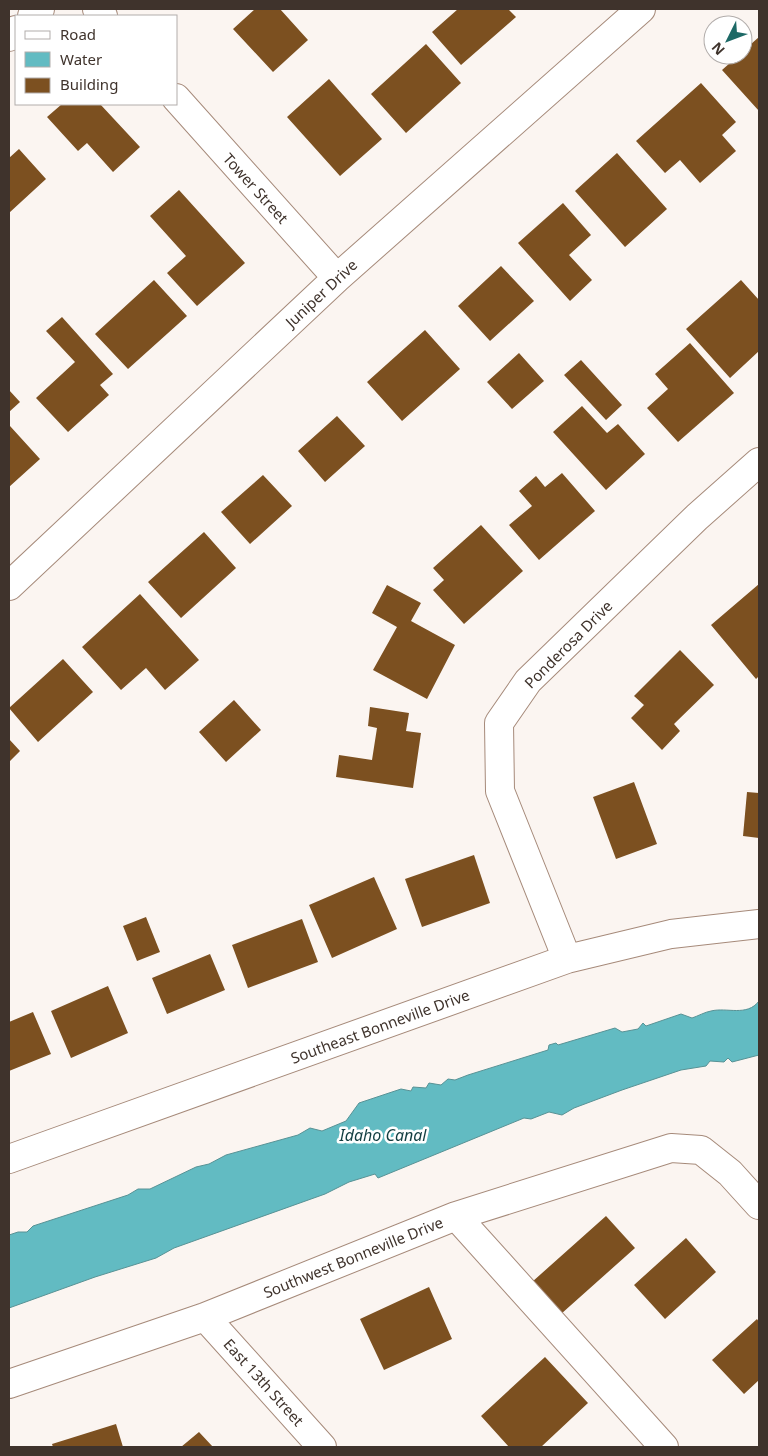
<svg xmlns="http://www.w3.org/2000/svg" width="768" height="1456" font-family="'Noto Sans',sans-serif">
<rect width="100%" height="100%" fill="#fbf5f1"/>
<!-- water -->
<path fill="#62bbc2" stroke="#589295" d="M 759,1001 L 759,1055 L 732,1062 L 728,1058 L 724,1062 L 710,1061 L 706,1066 L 681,1070 L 622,1090 L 574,1108 L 562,1115 L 549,1112 L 531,1119 L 524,1118 L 378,1178 L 375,1174 L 349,1182 L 325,1194 L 174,1248 L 156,1258 L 95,1277 L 9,1308 L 9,1235 L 18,1232 L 27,1232 L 33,1226 L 128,1195 L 138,1189 L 150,1189 L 196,1167 L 209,1164 L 226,1155 L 298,1135 L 310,1128 L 322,1131 L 346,1121 L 359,1103 L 401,1089 L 411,1091 L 413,1087 L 426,1088 L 429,1083 L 441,1085 L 448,1079 L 455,1080 L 468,1075 L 548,1050 L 549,1045 L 556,1043 L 558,1045 L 615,1028 L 622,1032 L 638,1029 L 643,1023 L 646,1026 L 681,1014 L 692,1018 C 698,1016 705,1012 711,1011 C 727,1007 747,1017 759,1001 Z"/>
<!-- building -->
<path fill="#7c5020" d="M 255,9 L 280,9 L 308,40 L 273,72 L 233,29 Z
M 458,9 L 508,9 L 516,17 L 461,65 L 432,32 Z
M 759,37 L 759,111 L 722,70 L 739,55 L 743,55 L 743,51 Z
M 426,44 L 461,83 L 406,133 L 371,94 Z
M 329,79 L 382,139 L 340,176 L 287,117 Z
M 701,83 L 736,122 L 722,135 L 736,151 L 700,183 L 680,160 L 665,173 L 636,141 Z
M 62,104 L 100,104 L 140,147 L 113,172 L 87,143 L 78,151 L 47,117 Z
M 19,149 L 46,179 L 9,213 L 9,158 Z
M 617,153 L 667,209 L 625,247 L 575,191 Z
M 179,190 L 245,263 L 197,306 L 167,273 L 186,256 L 150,216 Z
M 563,203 L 591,235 L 569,255 L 592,280 L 570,301 L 518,243 Z
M 501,266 L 534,301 L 490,341 L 458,306 Z
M 154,280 L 187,316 L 128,369 L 95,334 Z
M 741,280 L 759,300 L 759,351 L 730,378 L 686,329 Z
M 62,317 L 113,374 L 100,385 L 109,395 L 68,432 L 36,398 L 75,362 L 46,331 Z
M 425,330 L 460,369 L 402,421 L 367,382 Z
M 690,343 L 734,393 L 678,442 L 647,408 L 668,389 L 655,374 Z
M 519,353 L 544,381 L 512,409 L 487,382 Z
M 581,360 L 622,405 L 606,420 L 564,375 Z
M 9,390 L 20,402 L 9,412 Z
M 582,406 L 607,433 L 618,424 L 645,454 L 606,490 L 553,432 Z
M 337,416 L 365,446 L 325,482 L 298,451 Z
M 9,426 L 10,426 L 40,459 L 9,487 Z
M 562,473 L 595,511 L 539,560 L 509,525 L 532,506 L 519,491 L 536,476 L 545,487 Z
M 263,475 L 292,506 L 250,544 L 221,512 Z
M 481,525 L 523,571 L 464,624 L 433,590 L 444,580 L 433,568 Z
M 204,532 L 236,568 L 181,618 L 148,582 Z
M 759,584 L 759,676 L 756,679 L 711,625 Z
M 387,585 L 421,603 L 411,621 L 455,645 L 427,699 L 373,670 L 397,627 L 372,613 Z
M 140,594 L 199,660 L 165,690 L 146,668 L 121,690 L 82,647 Z
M 680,650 L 714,685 L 674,724 L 680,731 L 662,750 L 631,718 L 644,705 L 634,696 Z
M 63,659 L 93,692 L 38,742 L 9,708 Z
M 234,700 L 261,730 L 226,762 L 199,732 Z
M 370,707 L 409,713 L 406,731 L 421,733 L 413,788 L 336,777 L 339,755 L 372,760 L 377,728 L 368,726 Z
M 9,739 L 20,751 L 9,762 Z
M 634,782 L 657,844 L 616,859 L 593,797 Z
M 747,792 L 759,793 L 759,838 L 743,836 Z
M 474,855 L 490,903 L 422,927 L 405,879 Z
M 374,877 L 397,929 L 332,958 L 309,905 Z
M 146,917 L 160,952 L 137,961 L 123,926 Z
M 302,919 L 318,962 L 248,988 L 232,945 Z
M 210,954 L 225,990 L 167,1014 L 152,978 Z
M 108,986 L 128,1033 L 71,1058 L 51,1011 Z
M 33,1012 L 51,1054 L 9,1071 L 9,1022 Z
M 606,1216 L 635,1248 L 561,1314 L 532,1282 Z
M 686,1238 L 716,1272 L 665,1319 L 634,1285 Z
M 429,1287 L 452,1339 L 384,1370 L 360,1319 Z
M 757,1319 L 759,1322 L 759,1380 L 744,1394 L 712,1360 Z
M 545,1357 L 588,1403 L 541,1447 L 509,1447 L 481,1416 Z
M 116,1424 L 123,1447 L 53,1447 L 52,1444 Z
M 199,1432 L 213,1447 L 181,1447 Z"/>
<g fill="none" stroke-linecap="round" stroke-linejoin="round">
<defs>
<path id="minor" d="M 97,9 L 103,16
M 32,16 L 40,9
M 9,37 L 16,30
M 176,98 L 337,278
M 9,586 L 337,278 L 641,9
M 567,959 L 500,791 L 499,723 L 528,681 L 697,517 L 759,462
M 9,1159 L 567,959 L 671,934 L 759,924
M 456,1216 L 664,1447
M 205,1317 L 322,1447
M 9,1384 L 205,1317 L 456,1216 L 671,1148 L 701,1150 L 730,1173 L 759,1205"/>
</defs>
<!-- minor casing -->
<use href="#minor" stroke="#a68a7a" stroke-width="30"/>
<!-- minor -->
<use href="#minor" stroke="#fff" stroke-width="28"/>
</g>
<g text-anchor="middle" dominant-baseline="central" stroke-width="5" stroke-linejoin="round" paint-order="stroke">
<!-- street labels -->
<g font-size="15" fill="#3f332c" stroke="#fff">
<text transform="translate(256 188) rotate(48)">Tower Street</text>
<text transform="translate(321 293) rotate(-43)">Juniper Drive</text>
<text transform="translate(568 644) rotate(-45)">Ponderosa Drive</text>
<text transform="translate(380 1026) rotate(-20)">Southeast Bonneville Drive</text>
<text transform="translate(353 1257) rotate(-22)">Southwest Bonneville Drive</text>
<text transform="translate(264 1382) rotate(48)">East 13th Street</text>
</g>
<!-- water labels -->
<g font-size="16" font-style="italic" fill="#123d40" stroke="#fff">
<text x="383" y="1135">Idaho Canal</text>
</g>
</g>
<!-- border -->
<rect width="768" height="1456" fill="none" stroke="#3f332c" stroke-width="20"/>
<!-- legend -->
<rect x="15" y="15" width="162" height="90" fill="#ffffff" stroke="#b2adab"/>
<rect x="25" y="31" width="25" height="8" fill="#ffffff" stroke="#b2adab"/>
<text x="60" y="40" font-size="15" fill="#3f332c">Road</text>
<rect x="25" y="52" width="25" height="15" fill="#62bbc2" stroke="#b2adab"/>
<text x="60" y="65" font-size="15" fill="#3f332c">Water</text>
<rect x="25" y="78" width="25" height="15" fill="#7c5020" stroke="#b2adab"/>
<text x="60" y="90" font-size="15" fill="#3f332c">Building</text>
<!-- north arrow -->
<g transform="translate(728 40) rotate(228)"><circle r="24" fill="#ffffff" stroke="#b2adab"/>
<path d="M0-4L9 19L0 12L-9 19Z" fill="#1d6966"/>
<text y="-8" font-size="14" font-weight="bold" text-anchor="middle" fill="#3f332c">N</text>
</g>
</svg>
